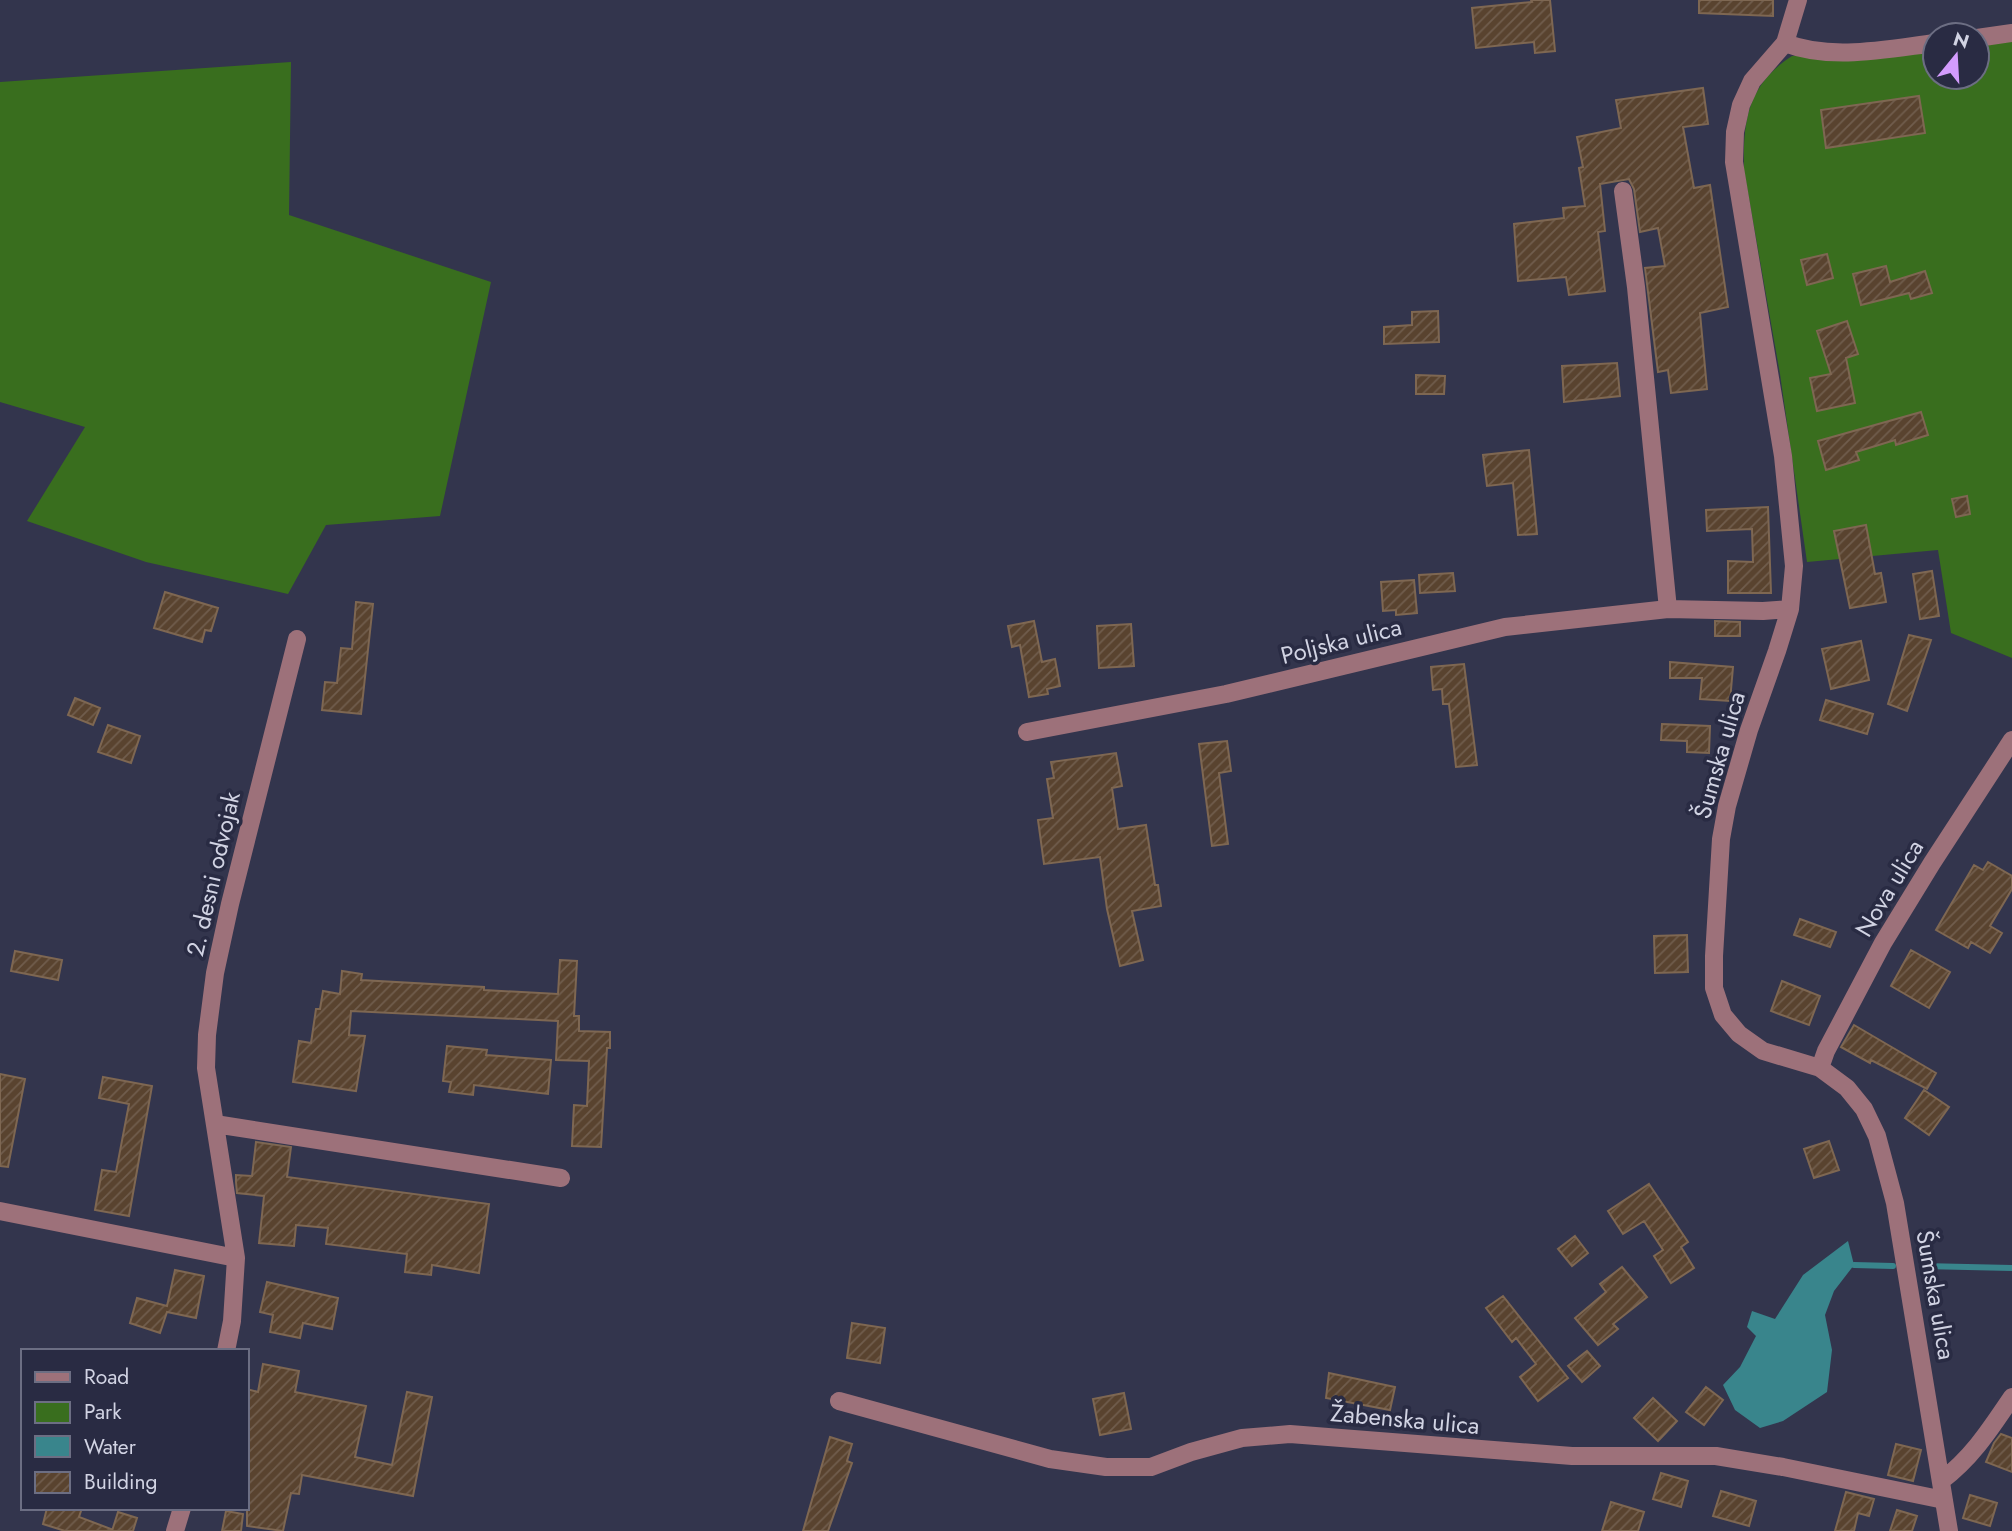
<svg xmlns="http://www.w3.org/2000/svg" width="2012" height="1531" font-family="Jost,sans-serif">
<defs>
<pattern id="building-hatch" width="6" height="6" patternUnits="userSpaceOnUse" patternTransform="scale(1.75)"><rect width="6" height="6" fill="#59432f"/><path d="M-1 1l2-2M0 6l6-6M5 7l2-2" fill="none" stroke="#705d4d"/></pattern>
</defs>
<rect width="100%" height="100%" fill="#33354d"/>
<!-- green -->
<path fill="#396e1e" d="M 2012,36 L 2012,658 L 1951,633 L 1938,550 L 1807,562 L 1780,374 L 1744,170 C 1743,121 1747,85 1792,56 L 1935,44 L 1935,77 L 1977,77 L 1977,40 Z
M 291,62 L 289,215 L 491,282 L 440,516 L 326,525 L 288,594 L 146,562 L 27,521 L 85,427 L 0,402 L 0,82 Z"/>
<!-- water -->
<path fill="#39858c" d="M 1848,1241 L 1854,1265 L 1834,1291 L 1825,1315 L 1832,1350 L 1827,1392 L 1783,1421 L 1760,1428 L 1735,1410 L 1723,1385 L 1740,1367 L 1756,1336 L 1747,1327 L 1752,1311 L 1775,1319 L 1803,1275 Z"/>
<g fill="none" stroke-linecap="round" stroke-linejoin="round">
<!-- stream -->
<path stroke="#39858c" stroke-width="6" d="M 1854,1265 L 1893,1266
M 1922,1266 L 2012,1268"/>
</g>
<!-- building -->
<path fill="url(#building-hatch)" stroke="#7e6752" stroke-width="2" d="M 1531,0 L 1550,0 L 1555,51 L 1535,53 L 1534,42 L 1476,48 L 1472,8 L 1532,2 Z
M 1699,0 L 1773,0 L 1773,16 L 1699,13 Z
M 1703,88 L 1708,124 L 1683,127 L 1694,188 L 1710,185 L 1728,307 L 1700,313 L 1707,389 L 1671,393 L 1668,370 L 1658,372 L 1645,268 L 1665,266 L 1658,228 L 1640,232 L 1634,189 L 1629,179 L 1600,184 L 1605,231 L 1598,232 L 1605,291 L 1569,295 L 1566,277 L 1518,281 L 1514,224 L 1564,218 L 1563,208 L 1585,206 L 1579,168 L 1583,167 L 1577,137 L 1621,128 L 1616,100 Z
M 1919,96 L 1925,133 L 1826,148 L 1821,110 Z
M 1827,254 L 1833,278 L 1807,285 L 1801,260 Z
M 1886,266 L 1890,282 L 1925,271 L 1932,293 L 1911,299 L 1909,293 L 1861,305 L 1853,274 Z
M 1438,311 L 1439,342 L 1384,344 L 1384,327 L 1412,325 L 1412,312 Z
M 1847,321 L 1858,354 L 1846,358 L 1855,403 L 1817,411 L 1810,378 L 1831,374 L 1817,331 Z
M 1617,363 L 1620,396 L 1564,402 L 1562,366 Z
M 1416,375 L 1445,376 L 1444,394 L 1416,394 Z
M 1921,412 L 1928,435 L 1896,445 L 1895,440 L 1856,452 L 1859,460 L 1826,470 L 1818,441 Z
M 1529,450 L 1537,534 L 1518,535 L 1513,483 L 1487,486 L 1483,455 Z
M 1967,496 L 1970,514 L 1956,517 L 1952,499 Z
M 1768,507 L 1771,593 L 1728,593 L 1728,561 L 1753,562 L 1752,529 L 1707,531 L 1706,510 Z
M 1866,525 L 1875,574 L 1881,573 L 1886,602 L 1850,608 L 1834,531 Z
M 1932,571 L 1939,616 L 1920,619 L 1913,574 Z
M 1453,573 L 1455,591 L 1420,593 L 1419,575 Z
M 1414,580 L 1417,613 L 1396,615 L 1396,610 L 1383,611 L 1381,582 Z
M 165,592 L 218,608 L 211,631 L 205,630 L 202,642 L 154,628 Z
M 356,602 L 373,604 L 361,714 L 322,710 L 325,682 L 337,683 L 341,648 L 352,649 Z
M 1034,621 L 1042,662 L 1055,659 L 1060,686 L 1047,689 L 1048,694 L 1029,697 L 1020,645 L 1012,647 L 1008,626 Z
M 1715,621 L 1740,622 L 1740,636 L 1715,636 Z
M 1131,624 L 1134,666 L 1099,668 L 1097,626 Z
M 1909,635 L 1931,640 L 1907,711 L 1888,704 Z
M 1861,641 L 1869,680 L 1831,689 L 1822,649 Z
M 1670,662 L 1733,667 L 1730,701 L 1700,699 L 1702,678 L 1670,678 Z
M 1464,664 L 1477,765 L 1456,767 L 1449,704 L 1443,704 L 1442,689 L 1433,690 L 1431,667 Z
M 75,698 L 100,708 L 93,725 L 68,715 Z
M 1826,700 L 1873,714 L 1867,734 L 1820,720 Z
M 1662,724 L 1710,726 L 1709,753 L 1687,752 L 1687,741 L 1661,740 Z
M 108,725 L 140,736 L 131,763 L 98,752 Z
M 1227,741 L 1231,771 L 1219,773 L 1228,844 L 1212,846 L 1199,744 Z
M 1116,753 L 1122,786 L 1112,788 L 1118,829 L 1146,825 L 1155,885 L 1158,885 L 1161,906 L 1132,911 L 1143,960 L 1120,966 L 1107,909 L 1100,857 L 1044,864 L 1038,820 L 1053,818 L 1047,779 L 1054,778 L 1051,762 Z
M 1988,862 L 2012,876 L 2012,889 L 1990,926 L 2002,933 L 1990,953 L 1971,942 L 1968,948 L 1936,930 L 1974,865 L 1983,870 Z
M 1800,919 L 1836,932 L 1830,947 L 1794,935 Z
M 1687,935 L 1688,972 L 1655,973 L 1654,936 Z
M 1911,950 L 1950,972 L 1929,1008 L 1891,986 Z
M 15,951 L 62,960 L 58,980 L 11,971 Z
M 560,960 L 577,961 L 574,1016 L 579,1016 L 579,1031 L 610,1032 L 610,1048 L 607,1048 L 601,1147 L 572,1146 L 574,1105 L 587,1106 L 589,1061 L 556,1060 L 558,1021 L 351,1011 L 349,1035 L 365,1036 L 356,1091 L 293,1082 L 299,1041 L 311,1043 L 316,1009 L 320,1009 L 323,991 L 340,994 L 342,971 L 362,974 L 361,980 L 484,987 L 484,990 L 558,994 Z
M 1782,981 L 1820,996 L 1809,1025 L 1771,1011 Z
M 1854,1025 L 1936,1073 L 1927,1089 L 1871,1060 L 1870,1063 L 1841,1047 Z
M 447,1046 L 487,1050 L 486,1055 L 551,1060 L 548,1094 L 474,1085 L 473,1095 L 449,1092 L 451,1082 L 443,1081 Z
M 0,1074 L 25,1079 L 8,1167 L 0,1166 Z
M 103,1077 L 152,1086 L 129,1216 L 95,1210 L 102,1170 L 116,1172 L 129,1104 L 99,1098 Z
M 1924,1090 L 1949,1107 L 1929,1135 L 1905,1118 Z
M 1829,1141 L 1839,1170 L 1814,1178 L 1804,1149 Z
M 256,1142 L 291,1147 L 287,1177 L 489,1204 L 479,1273 L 432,1265 L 431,1275 L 405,1272 L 407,1254 L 326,1244 L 328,1228 L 296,1225 L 294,1246 L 259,1243 L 264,1196 L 237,1193 L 236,1182 L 236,1175 L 252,1176 Z
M 1649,1184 L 1688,1242 L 1681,1247 L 1694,1268 L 1671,1283 L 1654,1256 L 1663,1250 L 1644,1221 L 1623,1234 L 1608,1211 Z
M 1575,1236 L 1588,1253 L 1572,1266 L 1558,1249 Z
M 1622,1267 L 1647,1297 L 1613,1324 L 1618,1329 L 1598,1345 L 1575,1318 L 1606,1292 L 1600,1284 Z
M 175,1270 L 204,1276 L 196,1318 L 167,1312 L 160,1333 L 130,1323 L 137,1298 L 167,1306 Z
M 267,1282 L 338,1298 L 332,1329 L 303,1323 L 300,1338 L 270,1332 L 273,1315 L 260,1312 Z
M 1503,1296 L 1568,1378 L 1538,1401 L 1520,1377 L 1536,1364 L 1516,1338 L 1512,1342 L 1486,1308 Z
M 852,1323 L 885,1328 L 880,1363 L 847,1358 Z
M 1587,1351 L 1600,1366 L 1582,1382 L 1568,1366 Z
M 263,1364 L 299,1371 L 295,1392 L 366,1406 L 355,1457 L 392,1465 L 407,1392 L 432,1397 L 413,1496 L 302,1475 L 299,1494 L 291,1493 L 283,1531 L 247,1526 L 247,1389 L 258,1392 Z
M 1329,1373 L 1395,1387 L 1390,1410 L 1326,1398 Z
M 1706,1387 L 1723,1400 L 1704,1425 L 1686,1412 Z
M 1124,1393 L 1131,1429 L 1100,1435 L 1093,1399 Z
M 1653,1398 L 1677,1421 L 1658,1441 L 1634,1418 Z
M 2001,1434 L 2012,1438 L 2012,1472 L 1986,1462 L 1994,1443 Z
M 830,1437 L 852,1444 L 847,1461 L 852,1463 L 828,1531 L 803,1531 Z
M 1896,1444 L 1921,1450 L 1913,1481 L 1888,1475 Z
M 1661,1473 L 1688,1481 L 1681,1507 L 1653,1499 Z
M 1721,1491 L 1756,1501 L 1749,1526 L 1713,1516 Z
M 1846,1492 L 1874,1499 L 1869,1516 L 1858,1513 L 1854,1531 L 1835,1531 Z
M 1970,1495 L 1997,1503 L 1990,1526 L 1963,1518 Z
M 1611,1502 L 1644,1512 L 1638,1531 L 1602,1531 Z
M 47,1508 L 82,1508 L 79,1517 L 111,1529 L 110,1531 L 65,1531 L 43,1524 Z
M 1897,1510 L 1917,1516 L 1912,1531 L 1890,1531 Z
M 226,1511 L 243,1514 L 241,1531 L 222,1531 Z
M 118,1512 L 137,1518 L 133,1531 L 112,1531 Z"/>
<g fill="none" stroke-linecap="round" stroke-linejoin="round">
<!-- minor -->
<path stroke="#9d717a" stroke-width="18" d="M 1798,0 L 1785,43 L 1752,81 L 1741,105 L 1735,132 L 1734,162 L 1783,456 L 1794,566 L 1790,609 L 1777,651 L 1749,730 L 1727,806 L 1721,839 L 1714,956 L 1714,988 L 1723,1015 L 1739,1034 L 1763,1051 L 1820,1068 L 1847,1088 L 1864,1109 L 1877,1136 L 1895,1203 L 1949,1531
M 1977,38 L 2012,33
M 1785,43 C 1831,61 1887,49 1935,43
M 1623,191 L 1636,287 L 1668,609
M 1027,732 L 1226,694 L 1505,627 L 1668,609 L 1763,611 L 1790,609
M 1820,1068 L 1826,1051 L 1883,943 L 1932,863 L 2012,740
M 215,1124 L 561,1178
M 0,1211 L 236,1258
M 226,1351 L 232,1321 L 236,1258 L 206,1068 L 207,1035 L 215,973 L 230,904 L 297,639
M 839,1401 L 1050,1459 L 1106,1467 L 1151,1467 L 1191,1452 L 1242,1438 L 1290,1434 L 1572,1456 L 1716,1456 L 1783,1467 L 1944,1500
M 1941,1481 C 1972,1458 1991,1428 2012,1397
M 175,1531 L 182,1508"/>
</g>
<g text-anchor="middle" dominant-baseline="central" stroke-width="7" stroke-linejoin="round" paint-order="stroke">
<!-- street labels -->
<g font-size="24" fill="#d1d3e3" stroke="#292b43">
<text transform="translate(1341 641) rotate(-14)">Poljska ulica</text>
<text transform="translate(1719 755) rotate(-74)">Šumska ulica</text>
<text transform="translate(213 874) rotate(-77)">2. desni odvojak</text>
<text transform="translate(1889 888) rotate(-59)">Nova ulica</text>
<text transform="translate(1936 1295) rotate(80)">Šumska ulica</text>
<text transform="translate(1405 1419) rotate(5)">Žabenska ulica</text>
</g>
</g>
<!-- legend -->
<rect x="21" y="1349" width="228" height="161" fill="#292b43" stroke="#6c6e83" stroke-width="2"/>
<rect x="35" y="1372" width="35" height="10" fill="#9d717a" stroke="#6c6e83" stroke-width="2"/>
<text x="84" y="1384" font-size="21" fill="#d1d3e3">Road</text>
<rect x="35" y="1402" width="35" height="21" fill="#396e1e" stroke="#6c6e83" stroke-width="2"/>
<text x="84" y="1419" font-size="21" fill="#d1d3e3">Park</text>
<rect x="35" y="1436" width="35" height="21" fill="#39858c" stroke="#6c6e83" stroke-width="2"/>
<text x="84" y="1454" font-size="21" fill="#d1d3e3">Water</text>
<rect x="35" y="1472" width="35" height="21" fill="url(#building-hatch)" stroke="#6c6e83" stroke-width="2"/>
<text x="84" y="1489" font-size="21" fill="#d1d3e3">Building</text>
<!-- north arrow -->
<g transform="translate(1956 56) rotate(18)"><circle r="33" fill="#292b43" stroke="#6c6e83" stroke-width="2"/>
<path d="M0-5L12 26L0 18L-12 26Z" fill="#d39cfd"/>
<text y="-10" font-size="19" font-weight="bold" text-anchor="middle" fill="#d1d3e3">N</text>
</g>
</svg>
